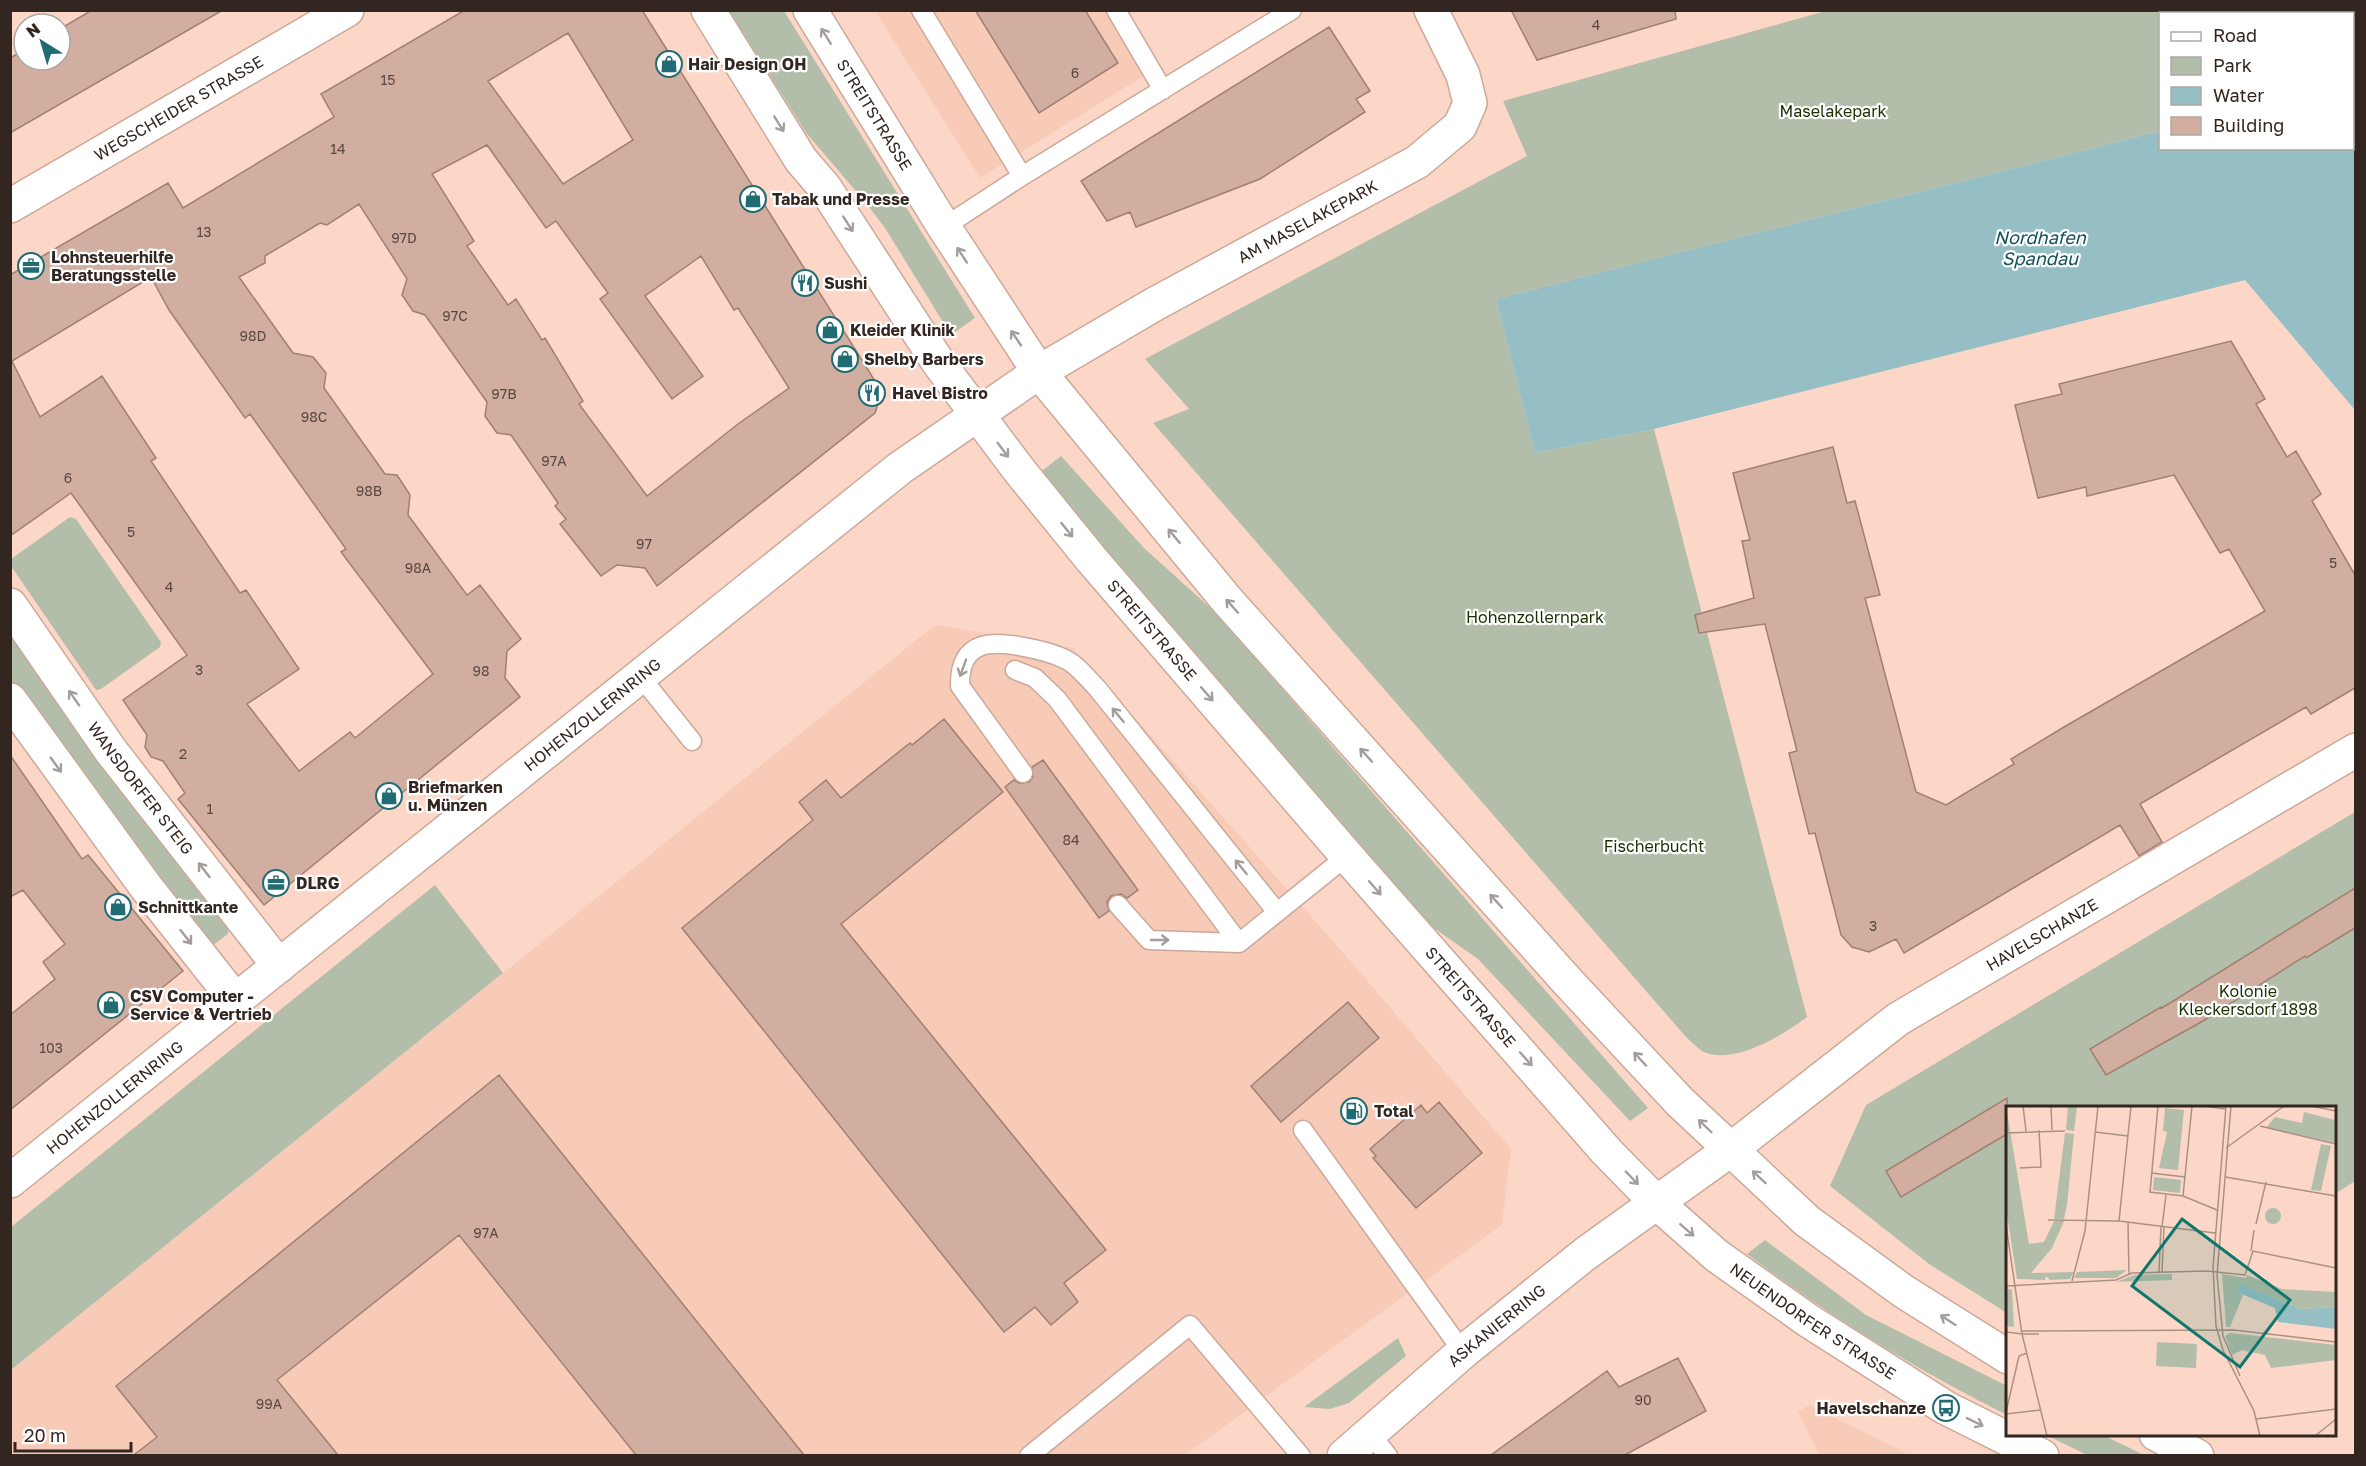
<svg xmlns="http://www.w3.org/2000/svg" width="2366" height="1466" font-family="'Golos Text',sans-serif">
<rect width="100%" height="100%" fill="#fcd7c7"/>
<!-- built -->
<path fill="#f8cbb9" d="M 875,11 L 1111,11 L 1150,72 L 980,178 Z
M 935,625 L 1073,648 L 1347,957 L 1511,1149 L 1502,1225 L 1185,1455 L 11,1456 L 11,1370 Z
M 1810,1405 L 1909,1455 L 1819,1455 L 1798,1411 Z"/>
<!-- green -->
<path fill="#b2bea9" d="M 729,11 L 784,11 L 975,318 L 951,335 L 885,228 L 866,203 L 807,134 Z
M 1826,11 L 2355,11 L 2355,81 L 2353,82 L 2352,14 L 2160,14 L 2160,131 L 1496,299 L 1535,453 L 1654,429 L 1807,1017 C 1783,1035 1735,1065 1704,1052 C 1698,1049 1692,1042 1686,1037 L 1153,423 L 1189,409 L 1145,359 L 1527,156 L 1503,101 Z
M 1061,456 L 1144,548 L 1216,613 L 1648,1108 L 1630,1121 L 1478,959 L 1431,926 L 1412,906 L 1038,474 Z
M 70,517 L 76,519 L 161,642 L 160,647 L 101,689 L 96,690 L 11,566 L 11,559 Z
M 10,627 L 229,928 L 228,934 L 213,945 L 205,943 L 11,684 Z
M 2355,812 L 2355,1181 L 2335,1194 L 2334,1108 L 2008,1108 L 2007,1313 L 1929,1264 L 1830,1186 L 1866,1105 Z
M 435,885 L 503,973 L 11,1370 L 11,1227 Z
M 1765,1240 L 1866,1315 L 2007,1386 L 2007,1415 C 1916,1370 1828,1315 1747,1254 Z
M 1398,1338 L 1406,1356 L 1349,1403 L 1330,1409 L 1304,1407 Z
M 2046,1435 L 2103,1435 L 2144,1455 L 2087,1455 Z"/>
<!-- water -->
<path fill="#95bfc4" d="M 2355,81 L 2355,410 L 2245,280 L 1654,429 L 1535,453 L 1496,299 L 2160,131 L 2160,148 L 2352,148 L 2352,82 Z"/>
<!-- building -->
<path fill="#d1aea0" stroke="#a17f71" stroke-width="1.5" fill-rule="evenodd" d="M 92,10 L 223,10 L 10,133 L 10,58 L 24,50 L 24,60 L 60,60 L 60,29 Z
M 465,10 L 642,10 L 882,392 L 875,413 L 657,586 L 645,568 L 617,565 L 601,576 L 560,524 L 566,519 L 555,506 L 558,503 L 511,435 L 497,433 L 485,416 L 487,402 L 425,315 L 413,311 L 402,295 L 407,279 L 359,204 L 327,225 L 320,223 L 265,256 L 265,263 L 239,277 L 293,353 L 313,357 L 326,373 L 324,388 L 385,474 L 397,475 L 410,495 L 408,515 L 467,595 L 480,585 L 521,639 L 507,651 L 505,678 L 520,697 L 264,905 L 178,799 L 185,793 L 163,761 L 151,757 L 145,747 L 147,735 L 123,700 L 187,655 L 71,493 L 10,536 L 10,275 L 168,183 L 183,208 L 334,117 L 321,94 ZM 568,33 L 633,140 L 563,184 L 488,81 ZM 487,145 L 546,228 L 556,221 L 608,293 L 600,299 L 672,399 L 703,376 L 645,296 L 701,256 L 734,310 L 738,308 L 789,388 L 738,424 L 647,496 L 579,404 L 583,401 L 545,338 L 542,340 L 516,299 L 508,305 L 467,246 L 474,241 L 432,174 ZM 151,277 L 169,310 L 245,418 L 250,414 L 346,549 L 341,552 L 433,674 L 355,738 L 350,732 L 299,771 L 247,704 L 299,669 L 246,590 L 240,593 L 151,461 L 156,458 L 102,376 L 40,417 L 12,361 Z
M 975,10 L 1085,10 L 1118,63 L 1039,113 Z
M 1511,10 L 1675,10 L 1676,19 L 1537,60 Z
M 1329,27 L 1370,91 L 1356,99 L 1365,112 L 1260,179 L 1136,227 L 1130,212 L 1107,221 L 1081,181 Z
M 2231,341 L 2265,399 L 2256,404 L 2287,457 L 2296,451 L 2321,494 L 2312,501 L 2355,575 L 2355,688 L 2311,714 L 2306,707 L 2140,804 L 2162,842 L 2139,856 L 2120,825 L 1904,953 L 1896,939 L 1869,952 L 1852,947 L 1841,935 L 1815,833 L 1809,834 L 1789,753 L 1797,751 L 1765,624 L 1699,633 L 1695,615 L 1754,598 L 1742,541 L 1750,540 L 1733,473 L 1833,447 L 1847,503 L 1855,501 L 1880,595 L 1865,598 L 1916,792 L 1946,805 L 2014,764 L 2011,759 L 2064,727 L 2265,611 L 2229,549 L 2220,553 L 2174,475 L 2087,496 L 2086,487 L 2038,498 L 2015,405 L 2062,394 L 2059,384 Z
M 944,719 L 1003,792 L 841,924 L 1106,1250 L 1064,1283 L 1078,1302 L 1051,1325 L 1035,1307 L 1004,1332 L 682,928 L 813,820 L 799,802 L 826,780 L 841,798 L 910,743 L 912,745 Z
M 10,755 L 82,859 L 88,855 L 183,971 L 10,1110 L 10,1015 L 55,979 L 43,962 L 65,944 L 23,890 L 10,897 Z
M 1043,760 L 1138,890 L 1127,898 L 1121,894 L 1111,896 L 1107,902 L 1109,911 L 1099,918 L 1005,787 L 1014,780 L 1019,783 L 1029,782 L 1033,777 L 1032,767 Z
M 2355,888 L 2355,928 L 2306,958 L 2305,956 L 2203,1021 L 2106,1075 L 2090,1049 L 2161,1007 L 2162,1008 Z
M 1348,1002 L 1379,1038 L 1281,1122 L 1251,1086 Z
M 499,1075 L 804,1455 L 636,1455 L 459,1235 L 277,1380 L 338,1455 L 134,1455 L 157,1437 L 116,1386 Z
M 2007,1098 L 2007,1134 L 1901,1197 L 1886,1171 Z
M 1439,1102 L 1482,1153 L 1416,1208 L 1373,1158 L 1376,1156 L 1370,1149 L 1421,1105 L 1427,1113 Z
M 1678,1358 L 1706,1411 L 1625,1455 L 1491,1455 L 1607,1371 L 1619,1387 Z"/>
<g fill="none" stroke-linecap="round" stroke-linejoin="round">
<defs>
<path id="lane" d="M 921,10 L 1022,176 L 944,227
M 1116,10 L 1163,90
M 1022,176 L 1292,10
M 1015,670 L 1035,678 L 1057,699 L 1239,943
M 640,676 L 692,741
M 1023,773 L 960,686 C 959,639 993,640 1029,648 C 1043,651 1061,655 1073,664 C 1082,671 1089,680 1097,688 L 1277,912
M 1118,905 L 1149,940 L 1239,943 L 1347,856
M 1303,1130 L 1463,1352
M 1371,1434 L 1388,1456
M 1029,1456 L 1190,1325 L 1301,1456"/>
<g id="street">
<path id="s1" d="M 10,206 L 347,10"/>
<path id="s2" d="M 1039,372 L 1153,305 L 1417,162 L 1460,126 L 1470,103 L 1463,75 L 1431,10"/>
<path id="s3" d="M 10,605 L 111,751 L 279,966"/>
<path d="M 10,700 L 146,887 L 236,1001"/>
<path id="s4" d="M 1344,1456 L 1463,1352 L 1585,1254 L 1730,1150 L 1898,1019 L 2356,750"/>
</g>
<g id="secondary">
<path id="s5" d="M 708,10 L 801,160 L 825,188 L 938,362 L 1019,470 L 1092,560 L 1347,856 L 1607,1152 L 1657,1203 L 1717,1256 L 1809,1321 L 1946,1408 L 2042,1456"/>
<path id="s6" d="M 810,10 L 944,227 L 1039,372 L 1226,599 L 1568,982 L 1680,1102 L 1807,1221 L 1903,1291 L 2008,1357"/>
<path id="s7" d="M 10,1181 L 900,468 L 1039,372"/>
<path d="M 2156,1434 L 2197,1456"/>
</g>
</defs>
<!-- lane casing -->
<use href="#lane" stroke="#cca899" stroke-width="21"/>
<!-- street casing -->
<use href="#street" stroke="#cca899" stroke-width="36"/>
<!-- secondary casing -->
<use href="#secondary" stroke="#cca899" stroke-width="36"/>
<!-- lane -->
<use href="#lane" stroke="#fff" stroke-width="18"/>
<!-- street -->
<use href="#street" stroke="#fff" stroke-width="33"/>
<!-- secondary -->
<use href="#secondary" stroke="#fff" stroke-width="33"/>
</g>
<!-- one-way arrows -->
<defs><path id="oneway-shaft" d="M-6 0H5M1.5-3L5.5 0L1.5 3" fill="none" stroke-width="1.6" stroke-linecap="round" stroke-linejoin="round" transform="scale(1.5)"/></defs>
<g stroke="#a39d9b">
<use href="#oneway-shaft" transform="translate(826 36) rotate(-122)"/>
<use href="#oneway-shaft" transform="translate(779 124) rotate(58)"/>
<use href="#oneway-shaft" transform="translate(848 224) rotate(57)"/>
<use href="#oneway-shaft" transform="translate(962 255) rotate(-123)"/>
<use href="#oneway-shaft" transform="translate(1016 338) rotate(-124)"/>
<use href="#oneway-shaft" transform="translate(1003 450) rotate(53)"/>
<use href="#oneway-shaft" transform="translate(1067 530) rotate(51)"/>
<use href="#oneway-shaft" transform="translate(1174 536) rotate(-130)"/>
<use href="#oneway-shaft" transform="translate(1232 606) rotate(-132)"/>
<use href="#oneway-shaft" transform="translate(963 668) rotate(110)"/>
<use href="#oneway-shaft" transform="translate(1207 694) rotate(49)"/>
<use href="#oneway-shaft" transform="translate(74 698) rotate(-125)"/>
<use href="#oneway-shaft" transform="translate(1118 715) rotate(-129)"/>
<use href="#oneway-shaft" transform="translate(1366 755) rotate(-132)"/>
<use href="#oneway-shaft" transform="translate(56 765) rotate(54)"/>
<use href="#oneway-shaft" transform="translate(1241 867) rotate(-129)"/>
<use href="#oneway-shaft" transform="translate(204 870) rotate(-128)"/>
<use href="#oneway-shaft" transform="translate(1375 888) rotate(49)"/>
<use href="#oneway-shaft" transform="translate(1496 901) rotate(-132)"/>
<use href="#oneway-shaft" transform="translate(186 937) rotate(52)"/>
<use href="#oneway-shaft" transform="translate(1160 940)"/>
<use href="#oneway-shaft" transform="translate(1526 1059) rotate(48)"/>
<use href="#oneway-shaft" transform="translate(1640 1059) rotate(-133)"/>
<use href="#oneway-shaft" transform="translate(1705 1126) rotate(-136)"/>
<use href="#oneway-shaft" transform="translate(1759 1177) rotate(-137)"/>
<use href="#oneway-shaft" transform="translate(1632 1178) rotate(46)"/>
<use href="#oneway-shaft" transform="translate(1687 1230) rotate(41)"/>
<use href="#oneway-shaft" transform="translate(1948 1320) rotate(-147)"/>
<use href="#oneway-shaft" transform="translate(1975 1422) rotate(26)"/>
</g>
<!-- icons -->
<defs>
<symbol id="shop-ring" viewBox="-11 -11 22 22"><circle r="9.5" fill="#fff" stroke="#216c72" stroke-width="1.5"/><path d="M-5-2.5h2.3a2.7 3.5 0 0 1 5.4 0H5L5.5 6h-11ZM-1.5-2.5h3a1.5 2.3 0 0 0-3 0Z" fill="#216c72"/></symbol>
<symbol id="office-ring" viewBox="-11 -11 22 22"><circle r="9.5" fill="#fff" stroke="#216c72" stroke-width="1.5"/><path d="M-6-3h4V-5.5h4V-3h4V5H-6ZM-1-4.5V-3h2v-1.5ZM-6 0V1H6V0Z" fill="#216c72"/></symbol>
<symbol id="restaurant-ring" viewBox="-11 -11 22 22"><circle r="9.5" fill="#fff" stroke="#216c72" stroke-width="1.5"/><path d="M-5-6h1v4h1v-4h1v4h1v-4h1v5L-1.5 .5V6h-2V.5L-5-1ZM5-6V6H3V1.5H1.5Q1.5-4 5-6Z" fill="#216c72"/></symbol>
<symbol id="fuel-ring" viewBox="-11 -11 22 22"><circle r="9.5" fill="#fff" stroke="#216c72" stroke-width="1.5"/><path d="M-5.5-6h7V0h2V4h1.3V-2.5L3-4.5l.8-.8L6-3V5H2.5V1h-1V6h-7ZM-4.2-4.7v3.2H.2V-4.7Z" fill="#216c72"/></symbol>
<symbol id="bus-ring" viewBox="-11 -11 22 22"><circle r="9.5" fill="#fff" stroke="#216c72" stroke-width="1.5"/><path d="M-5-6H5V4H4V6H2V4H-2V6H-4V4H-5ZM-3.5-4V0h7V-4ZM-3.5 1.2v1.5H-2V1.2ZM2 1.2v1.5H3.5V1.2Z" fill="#216c72"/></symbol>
</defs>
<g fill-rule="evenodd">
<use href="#shop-ring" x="654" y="49" width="30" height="30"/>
<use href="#shop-ring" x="738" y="184" width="30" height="30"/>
<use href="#office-ring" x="16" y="251" width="30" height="30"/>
<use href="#restaurant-ring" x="790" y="268" width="30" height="30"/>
<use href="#shop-ring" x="815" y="315" width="30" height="30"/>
<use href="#shop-ring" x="830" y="344" width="30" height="30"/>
<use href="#restaurant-ring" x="857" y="378" width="30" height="30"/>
<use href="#shop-ring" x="374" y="781" width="30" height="30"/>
<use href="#office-ring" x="261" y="868" width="30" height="30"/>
<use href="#shop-ring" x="103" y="892" width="30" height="30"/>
<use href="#shop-ring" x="96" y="990" width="30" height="30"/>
<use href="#fuel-ring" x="1339" y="1096" width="30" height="30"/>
<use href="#bus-ring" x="1931" y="1393" width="30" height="30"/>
</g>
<g text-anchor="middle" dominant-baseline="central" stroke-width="4.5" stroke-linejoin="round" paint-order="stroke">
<!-- number labels -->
<g font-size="14" fill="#5a4840">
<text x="1596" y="24">4</text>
<text x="1075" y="72">6</text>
<text x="388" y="79">15</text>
<text x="338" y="148">14</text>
<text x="204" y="231">13</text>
<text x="404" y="237">97D</text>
<text x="455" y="315">97C</text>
<text x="253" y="335">98D</text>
<text x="504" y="393">97B</text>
<text x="314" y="416">98C</text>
<text x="554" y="460">97A</text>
<text x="68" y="477">6</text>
<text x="369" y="490">98B</text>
<text x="131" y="531">5</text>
<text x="644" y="543">97</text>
<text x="2333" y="562">5</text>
<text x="418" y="567">98A</text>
<text x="169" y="586">4</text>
<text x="199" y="669">3</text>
<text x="481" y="670">98</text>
<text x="183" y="753">2</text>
<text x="210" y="808">1</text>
<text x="1071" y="839">84</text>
<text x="1873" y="925">3</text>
<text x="51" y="1047">103</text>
<text x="486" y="1232">97A</text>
<text x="1643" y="1399">90</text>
<text x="269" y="1403">99A</text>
</g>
<!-- poi labels -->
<g font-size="16" font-weight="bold" fill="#332620" stroke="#fff" text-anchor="start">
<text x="688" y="64">Hair Design OH</text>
<text x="772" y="199">Tabak und Presse</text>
<text x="51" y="257">Lohnsteuerhilfe<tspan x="51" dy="18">Beratungsstelle</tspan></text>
<text x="824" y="283">Sushi</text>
<text x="850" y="330">Kleider Klinik</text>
<text x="864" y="359">Shelby Barbers</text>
<text x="892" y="393">Havel Bistro</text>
<text x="408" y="787">Briefmarken<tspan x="408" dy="18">u. Münzen</tspan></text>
<text x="296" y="883">DLRG</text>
<text x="138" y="907">Schnittkante</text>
<text x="130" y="996">CSV Computer -<tspan x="130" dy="18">Service &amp; Vertrieb</tspan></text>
<text x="1374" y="1111">Total</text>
<text x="1926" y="1408" text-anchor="end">Havelschanze</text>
</g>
<!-- street labels -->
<g font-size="16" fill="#332620" stroke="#fff">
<text stroke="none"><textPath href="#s1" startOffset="195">WEGSCHEIDER STRASSE</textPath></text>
<text stroke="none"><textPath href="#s6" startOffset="123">STREITSTRASSE</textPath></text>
<text stroke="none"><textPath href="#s2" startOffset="308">AM MASELAKEPARK</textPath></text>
<text stroke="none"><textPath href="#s5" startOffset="764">STREITSTRASSE</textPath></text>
<text stroke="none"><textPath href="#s7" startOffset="746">HOHENZOLLERNRING</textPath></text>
<text stroke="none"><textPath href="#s3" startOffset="225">WANSDORFER STEIG</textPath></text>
<text stroke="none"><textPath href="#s4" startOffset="873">HAVELSCHANZE</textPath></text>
<text stroke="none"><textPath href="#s5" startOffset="1250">STREITSTRASSE</textPath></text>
<text stroke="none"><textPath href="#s7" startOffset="134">HOHENZOLLERNRING</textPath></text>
<text stroke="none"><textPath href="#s5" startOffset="1724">NEUENDORFER STRASSE</textPath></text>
<text stroke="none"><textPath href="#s4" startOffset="201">ASKANIERRING</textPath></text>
</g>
<!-- park labels -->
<g font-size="16" fill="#1b3001" stroke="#fff">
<text x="1833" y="111">Maselakepark</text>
<text x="1535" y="617">Hohenzollernpark</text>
<text x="1654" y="846">Fischerbucht</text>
<text x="2248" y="991">Kolonie<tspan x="2248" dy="18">Kleckersdorf 1898</tspan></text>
</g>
<!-- water labels -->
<g font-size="18" font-style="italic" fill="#135057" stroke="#fff">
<text x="2040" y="237">Nordhafen<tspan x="2040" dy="21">Spandau</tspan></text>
</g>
</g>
<!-- overview -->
<g transform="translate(2006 1106)">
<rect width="330" height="330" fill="#fcd7c7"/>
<path d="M 0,0 L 23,138 L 38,136 L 48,115 L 58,115 L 46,142 L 25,167 L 68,166 L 64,173 L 44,174 L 40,170 L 39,174 L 11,173 L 0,102 ZM 62,0 L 71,0 L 68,25 L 60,24 ZM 159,2 L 178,4 L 172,64 L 153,62 L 161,26 L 157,25 ZM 298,6 L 329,14 L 330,37 L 260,22 L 269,11 L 296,17 ZM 59,27 L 68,28 L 61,99 L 58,113 L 48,113 ZM 315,38 L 325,40 L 315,85 L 305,84 ZM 148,71 L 175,74 L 174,87 L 147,84 ZM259 110a8 8 0 1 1 16 0a8 8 0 1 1-16 0ZM 121,164 L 110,172 L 68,172 L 71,166 ZM 166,168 L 166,174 L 110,176 L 128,169 ZM 216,168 L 240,172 L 241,169 L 276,183 L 330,186 L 330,201 L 295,203 L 234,178 L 231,186 L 237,189 L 224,221 L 220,221 ZM 4,183 L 6,184 L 8,221 L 0,220 L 0,184 ZM 224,227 L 330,239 L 330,254 L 265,262 L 259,249 L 236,244 L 226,249 L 219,230 ZM 151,236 L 191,238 L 190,262 L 150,260 Z" fill="#b2bea9"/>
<path d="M 234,178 L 295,203 L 330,201 L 330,223 L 272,216 L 269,202 L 231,186 Z" fill="#95bfc4"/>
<path fill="none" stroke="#ac9084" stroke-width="1.5" d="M 17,0 L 20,25M 45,0 L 46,24M 152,0 L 144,86 L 177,90 L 186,0M 197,0 L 220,3M 220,0 L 207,161 L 210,220 L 217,244 L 248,305 L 254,330M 225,0 L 211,169 L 217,230 L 234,270M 305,0 L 330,5M 254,20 L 330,38M 89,26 L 122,30M 0,27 L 59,25M 220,42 L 278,0M 14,62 L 35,61 L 33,24M 145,67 L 179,71M 219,71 L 330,90M 177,90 L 211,104M 42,114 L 113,115 L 209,127M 113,115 L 125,0M 122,117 L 123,168M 250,118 L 260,76M 0,119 L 16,228 L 0,226M 156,121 L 160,89M 245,145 L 248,124M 153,166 L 155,121M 156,166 L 158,121M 66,175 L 79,125 L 92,0M 0,180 L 110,174 L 126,167 L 201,165 L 239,169 L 247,145 L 330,162M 16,225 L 228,224 L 330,236M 33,228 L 16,228 L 41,330M 0,306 L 13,250 L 21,247M 0,308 L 34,304M 250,313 L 330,303M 309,330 L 330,313"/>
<path fill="#0f766e" fill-opacity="0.15" stroke="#0f766e" stroke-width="3" d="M 176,113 L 284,194 L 234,261 L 126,180 Z"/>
<rect width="330" height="330" fill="none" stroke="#332620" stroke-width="3"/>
</g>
<!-- border -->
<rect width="2366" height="1466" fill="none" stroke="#332620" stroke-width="24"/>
<!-- legend -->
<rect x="2159" y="12" width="195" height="138" fill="#ffffff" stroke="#ada8a6" stroke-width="1.5"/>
<rect x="2171" y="32" width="30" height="9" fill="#ffffff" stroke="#ada8a6" stroke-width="1.5"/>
<text x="2213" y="42" font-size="18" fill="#332620">Road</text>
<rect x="2171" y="57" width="30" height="18" fill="#b2bea9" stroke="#ada8a6" stroke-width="1.5"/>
<text x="2213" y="72" font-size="18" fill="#332620">Park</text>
<rect x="2171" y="87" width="30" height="18" fill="#95bfc4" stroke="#ada8a6" stroke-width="1.5"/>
<text x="2213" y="102" font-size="18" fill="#332620">Water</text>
<rect x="2171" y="117" width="30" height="18" fill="#d1aea0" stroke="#ada8a6" stroke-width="1.5"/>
<text x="2213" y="132" font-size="18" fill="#332620">Building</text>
<!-- north arrow -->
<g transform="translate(42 42) rotate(323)"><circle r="28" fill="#ffffff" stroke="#ada8a6" stroke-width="1.5"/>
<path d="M0-4.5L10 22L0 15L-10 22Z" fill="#216c72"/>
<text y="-9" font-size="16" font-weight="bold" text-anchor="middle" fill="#332620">N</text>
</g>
<!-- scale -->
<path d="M15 1442v9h116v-9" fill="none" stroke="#332620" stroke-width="3"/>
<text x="24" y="1442" font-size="18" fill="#332620" stroke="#ffffff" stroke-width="4.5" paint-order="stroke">20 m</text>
</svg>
